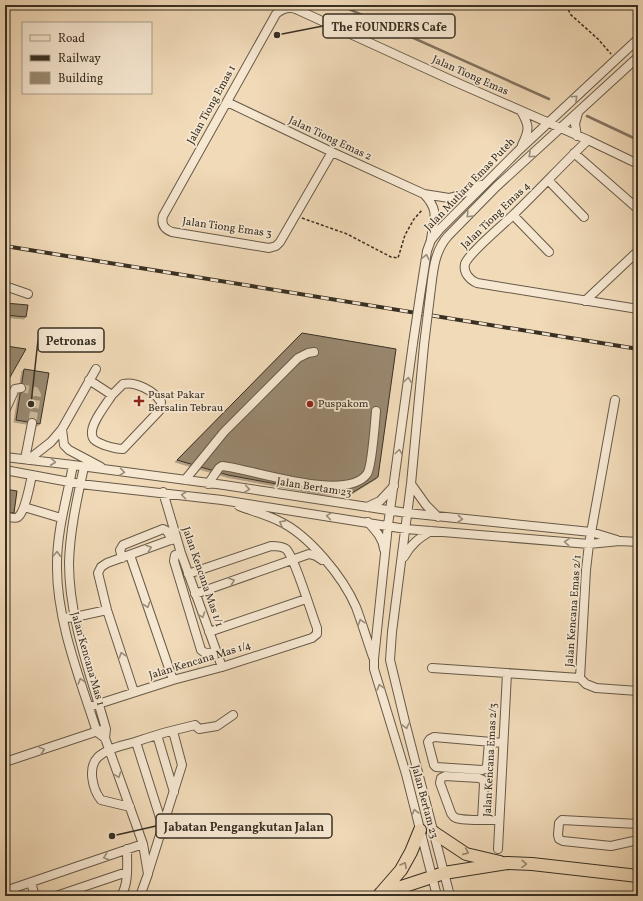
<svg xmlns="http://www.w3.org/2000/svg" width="643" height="901" font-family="Vollkorn,serif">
<defs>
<filter id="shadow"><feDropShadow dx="-2" dy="2" stdDeviation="0" flood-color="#0004"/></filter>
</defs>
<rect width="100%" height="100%" fill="#f1dab8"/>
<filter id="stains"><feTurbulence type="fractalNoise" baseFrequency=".005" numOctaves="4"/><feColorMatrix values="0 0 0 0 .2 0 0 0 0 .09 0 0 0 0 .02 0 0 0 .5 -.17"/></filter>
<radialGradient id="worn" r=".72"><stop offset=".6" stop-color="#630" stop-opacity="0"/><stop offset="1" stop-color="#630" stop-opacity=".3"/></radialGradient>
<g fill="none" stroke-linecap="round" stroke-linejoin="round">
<!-- stream -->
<path stroke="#82735e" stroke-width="2.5" d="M 340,5 L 549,99
M 587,116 L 638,140"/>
</g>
<!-- building -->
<path fill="#998870" stroke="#393023" filter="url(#shadow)" d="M 5,303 L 28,305 L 26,317 L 5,315 Z
M 302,333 L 396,349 L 378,477 L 352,493 L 325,493 L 228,475 L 177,460 Z
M 6,346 L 26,349 L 5,386 L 5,347 Z
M 24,369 L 49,373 L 40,424 L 16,420 Z
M 5,489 L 17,491 L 14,513 L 5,512 Z"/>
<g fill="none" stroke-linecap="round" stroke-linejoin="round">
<!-- minor-tunnel -->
<path stroke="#ccb89a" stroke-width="8" stroke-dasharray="8 4" stroke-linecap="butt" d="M 21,388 L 35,391 L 37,395 L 32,423"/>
<defs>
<path id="minor" d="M 227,102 L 332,152 L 424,194 L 449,198 L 460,195 L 481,185
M 521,111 C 529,125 530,129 522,145
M 577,136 L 575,124 L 578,113
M 588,140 C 562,165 538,191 512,216 C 503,225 468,254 465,264 C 463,273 470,280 477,283 L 638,309
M 332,152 L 280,242 L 276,246 L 269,248 L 172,232 C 164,229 161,224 163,216 L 276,14 C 283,8 290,6 298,10 L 451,80 L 588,140 L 638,164
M 574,153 L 638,209
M 548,180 L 584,217
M 424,194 C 440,211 434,219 431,239
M 513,215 L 549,252
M 5,286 L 28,294
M 420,296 L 427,251 L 431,240 L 440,229 L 519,150 L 638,39
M 430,296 C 433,274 433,253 448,236 L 496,187 L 638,57
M 585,301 L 638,251
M 413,343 L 388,525 L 374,659 L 374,669 L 406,774 L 437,896
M 424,345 L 411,484 L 392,632 L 390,660 L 405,722 L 450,896
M 89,380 L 112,395 L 123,384 C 136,381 154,391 161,402 L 160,410 L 123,449 C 116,449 110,447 104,445 C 100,443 95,442 93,438 C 87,427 106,405 112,395
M 615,400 L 589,544 L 586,570 L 580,678 L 586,684 L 596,688 L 638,691
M 5,411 L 15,389 L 21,388
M 62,429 L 64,445 L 69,450 L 101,467
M 5,457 L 73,465 L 224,485 L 407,513 L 591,532 L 617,540
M 25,459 L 32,423
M 28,460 L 51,442 L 62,429 L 96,369
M 73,465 C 67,498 57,530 57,564 C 56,620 80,679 97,732 L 105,738
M 84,467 C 77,499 70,530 69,563 C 69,620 91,675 106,729 L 105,738 L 143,844 L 148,874 L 140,896
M 5,470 L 80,484 L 222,500 L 406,529 L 589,544 L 620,541 L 638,542
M 185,480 L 224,432 L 298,358 L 308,353 L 314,352
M 208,484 L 219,468 L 222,466 C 252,469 346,503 367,474 C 372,467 375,422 376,411
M 411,484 L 426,505 L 438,517
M 163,492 L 181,553 L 222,667
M 239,506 C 252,511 267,515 279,521 C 309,535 343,577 356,607 C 362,623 367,640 373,657
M 24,507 L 61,518
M 367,507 L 380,501 L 394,486
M 5,516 C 8,517 15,519 18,517 C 25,512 30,484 32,475
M 368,522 C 375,530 383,538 384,549
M 181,553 L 175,555 L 174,561 L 201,650 L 205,653 L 216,652
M 130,555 L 173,680
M 404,557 C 411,544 419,538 431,531
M 122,558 L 120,550 L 123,545 L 163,529 L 167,531 L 172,540
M 195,594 L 309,554 L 316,556 L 322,560
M 63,618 L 75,617 L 107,610
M 209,632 L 306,599
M 432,668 L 580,678
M 134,692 L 107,610 L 98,573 L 101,567 L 107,563 L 176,538
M 89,707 L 173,680 L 222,667 L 312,638 L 317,634 L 317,628 C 312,615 294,556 286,549 C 282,546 276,546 271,546 L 188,574
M 171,731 L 195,725 L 199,729 L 217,726 L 233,715
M 157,735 L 174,792
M 136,742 L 163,827
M 489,742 L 487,766 L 485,769 L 482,770 L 436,767 L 434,765 L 428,742 L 430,739 L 434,737 L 503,743
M 5,762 L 101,730
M 130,807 L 101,800 C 93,790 87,768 98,757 C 108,748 122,746 135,742 C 147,738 159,734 171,731 L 174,735 L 182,765 L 148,873
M 482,820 L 484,784 L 483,780 L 479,778 L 445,776 L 441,778 L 440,783 L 451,813 C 453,816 453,817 456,818 C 464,821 489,820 499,820
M 638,824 L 562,820 L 559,823 L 558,835 L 559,839 L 563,841 L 611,846 L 638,840
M 498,849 L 507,673
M 31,883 L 35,896
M 5,891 L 143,844
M 56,896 L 127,872
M 121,896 C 129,883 127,865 127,849"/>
<path id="highway" d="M 433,832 L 466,854 L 500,862
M 381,893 L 401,870 L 411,852 L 420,830
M 380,894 L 444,873 L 507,863 L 532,864 L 638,876"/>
</defs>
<!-- minor casing -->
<use href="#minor" stroke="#675a48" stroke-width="10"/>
<!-- highway casing -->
<use href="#highway" stroke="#393023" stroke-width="14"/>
<!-- path -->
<path stroke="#393023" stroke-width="1.5" stroke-dasharray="3 2" stroke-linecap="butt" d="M 567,5 L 570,14 L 598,39 L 611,54
M 302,218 L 347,234 L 391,257 L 398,258 L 405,235 L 414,219 L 422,210"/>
<!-- minor -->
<use href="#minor" stroke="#f6e7d1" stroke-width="8"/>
<!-- highway -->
<use href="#highway" stroke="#f1dab8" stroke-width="12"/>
<defs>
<path id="rail" d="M 5,246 L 638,349"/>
</defs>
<!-- rail casing -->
<use href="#rail" stroke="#393023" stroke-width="4"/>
<!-- rail -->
<use href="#rail" stroke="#f6e7d1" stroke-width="2.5" stroke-dasharray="8" stroke-linecap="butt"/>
<defs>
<path id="minor-bridge" d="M 413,343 L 420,296
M 424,345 L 430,296"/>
</defs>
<!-- minor-bridge casing -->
<use href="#minor-bridge" stroke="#675a48" stroke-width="10" stroke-linecap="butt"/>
<!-- minor-bridge -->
<use href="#minor-bridge" stroke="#f6e7d1" stroke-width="8"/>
</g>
<!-- one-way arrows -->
<defs><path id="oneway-chevron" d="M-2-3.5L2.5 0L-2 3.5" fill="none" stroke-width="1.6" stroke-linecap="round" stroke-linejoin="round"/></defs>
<g stroke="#988c7a">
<use href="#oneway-chevron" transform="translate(575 98) rotate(-43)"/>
<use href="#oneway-chevron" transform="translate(531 155) rotate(137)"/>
<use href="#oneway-chevron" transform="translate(469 215) rotate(135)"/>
<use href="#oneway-chevron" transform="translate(426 257) rotate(-77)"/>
<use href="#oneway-chevron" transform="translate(408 380) rotate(-83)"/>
<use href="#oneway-chevron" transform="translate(399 452) rotate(-82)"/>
<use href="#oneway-chevron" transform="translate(53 462) rotate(6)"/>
<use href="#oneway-chevron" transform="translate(122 472) rotate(8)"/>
<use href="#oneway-chevron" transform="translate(247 489) rotate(9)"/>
<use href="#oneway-chevron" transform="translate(184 495) rotate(-173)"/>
<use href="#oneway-chevron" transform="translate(329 516) rotate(-171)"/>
<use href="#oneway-chevron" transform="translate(460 519) rotate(6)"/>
<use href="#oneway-chevron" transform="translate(282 523) rotate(-152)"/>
<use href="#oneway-chevron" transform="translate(567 542) rotate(-175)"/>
<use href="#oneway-chevron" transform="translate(149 548) rotate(-19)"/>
<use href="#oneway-chevron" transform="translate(57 554) rotate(-87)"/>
<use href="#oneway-chevron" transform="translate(232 581) rotate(-19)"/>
<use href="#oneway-chevron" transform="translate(147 605) rotate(71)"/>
<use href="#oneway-chevron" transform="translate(202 615) rotate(70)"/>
<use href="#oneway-chevron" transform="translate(361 622) rotate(-108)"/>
<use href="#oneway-chevron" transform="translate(122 655) rotate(-108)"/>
<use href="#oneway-chevron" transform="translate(81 681) rotate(-107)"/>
<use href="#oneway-chevron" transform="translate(380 687) rotate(-106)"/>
<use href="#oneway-chevron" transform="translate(406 726) rotate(76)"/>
<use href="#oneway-chevron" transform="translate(42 750) rotate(-18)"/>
<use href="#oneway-chevron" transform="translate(118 775) rotate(70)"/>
<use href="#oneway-chevron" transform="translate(415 812) rotate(-104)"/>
<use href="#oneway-chevron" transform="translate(106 857) rotate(161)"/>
</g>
<g stroke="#95856e">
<use href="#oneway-chevron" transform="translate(466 852) rotate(24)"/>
<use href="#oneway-chevron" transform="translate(524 864) rotate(3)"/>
<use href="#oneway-chevron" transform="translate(404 865) rotate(-60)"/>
</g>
<!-- markers -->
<g fill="#8f2418" stroke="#f6e7d1" stroke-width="1.5">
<path d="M137 395h4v4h4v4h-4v4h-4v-4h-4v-4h4z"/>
<circle cx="310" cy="404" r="4"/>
</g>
<g text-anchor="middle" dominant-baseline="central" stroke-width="3.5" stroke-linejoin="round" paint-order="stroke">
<!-- street labels -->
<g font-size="11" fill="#393023" stroke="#f6e7d1">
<text transform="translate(470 76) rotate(24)">Jalan Tiong Emas</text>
<text transform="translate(212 105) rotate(-61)">Jalan Tiong Emas 1</text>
<text transform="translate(330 139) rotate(25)">Jalan Tiong Emas 2</text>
<text transform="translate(470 185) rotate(-46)">Jalan Mutiara Emas Puteh</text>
<text transform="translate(496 216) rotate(-44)">Jalan Tiong Emas 4</text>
<text transform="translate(227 228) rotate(8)">Jalan Tiong Emas 3</text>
<text transform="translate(314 488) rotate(9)">Jalan Bertam 23</text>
<text transform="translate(202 577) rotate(71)">Jalan Kencana Mas 1/1</text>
<text transform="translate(574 611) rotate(-86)">Jalan Kencana Emas 2/1</text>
<text transform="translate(87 659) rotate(74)">Jalan Kencana Mas 1</text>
<text transform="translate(200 661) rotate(-17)">Jalan Kencana Mas 1/4</text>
<text transform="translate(491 760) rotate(-87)">Jalan Kencana Emas 2/3</text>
<text transform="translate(424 802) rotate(75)">Jalan Bertam 23</text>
</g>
<!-- poi labels -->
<g font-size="11" fill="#393023" stroke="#f6e7d1" text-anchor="start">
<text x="148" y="395">Pusat Pakar<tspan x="148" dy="13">Bersalin Tebrau</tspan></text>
<text x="318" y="404">Puspakom</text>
</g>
</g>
<!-- callouts -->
<path fill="none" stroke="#393023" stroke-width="1.5" d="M277 35L323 26M31 404L38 340M112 836L156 826"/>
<g fill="#393023" stroke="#f6e7d1" stroke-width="1.5">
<circle cx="277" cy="35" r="4"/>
<circle cx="31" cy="404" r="4"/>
<circle cx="112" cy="836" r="4"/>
</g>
<g fill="#f6e7d1" stroke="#393023" stroke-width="1.5">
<rect x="323" y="14" width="132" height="24" rx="4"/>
<rect x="38" y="328" width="66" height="24" rx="4"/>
<rect x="156" y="814" width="176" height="24" rx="4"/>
</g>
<g font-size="12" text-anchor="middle" font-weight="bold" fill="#393023">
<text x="389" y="31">The FOUNDERS Cafe</text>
<text x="71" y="345">Petronas</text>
<text x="244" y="831">Jabatan Pengangkutan Jalan</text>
</g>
<!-- margin -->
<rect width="643" height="901" fill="none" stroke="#f1dab8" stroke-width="20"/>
<rect x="6" y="6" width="631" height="889" fill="none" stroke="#393023" stroke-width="2"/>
<rect x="10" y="10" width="623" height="881" fill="none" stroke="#393023"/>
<!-- legend -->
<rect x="22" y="22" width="130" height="72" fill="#f6e7d1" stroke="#aa9e8b"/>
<rect x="30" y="35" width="20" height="6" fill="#f6e7d1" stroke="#aa9e8b"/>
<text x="58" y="42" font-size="12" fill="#393023">Road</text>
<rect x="30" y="55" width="20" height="6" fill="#393023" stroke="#aa9e8b"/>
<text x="58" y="62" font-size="12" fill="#393023">Railway</text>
<rect x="30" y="72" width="20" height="12" fill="#998870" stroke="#aa9e8b"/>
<text x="58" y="82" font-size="12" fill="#393023">Building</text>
<rect width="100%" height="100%" filter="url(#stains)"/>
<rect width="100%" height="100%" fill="url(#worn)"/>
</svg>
